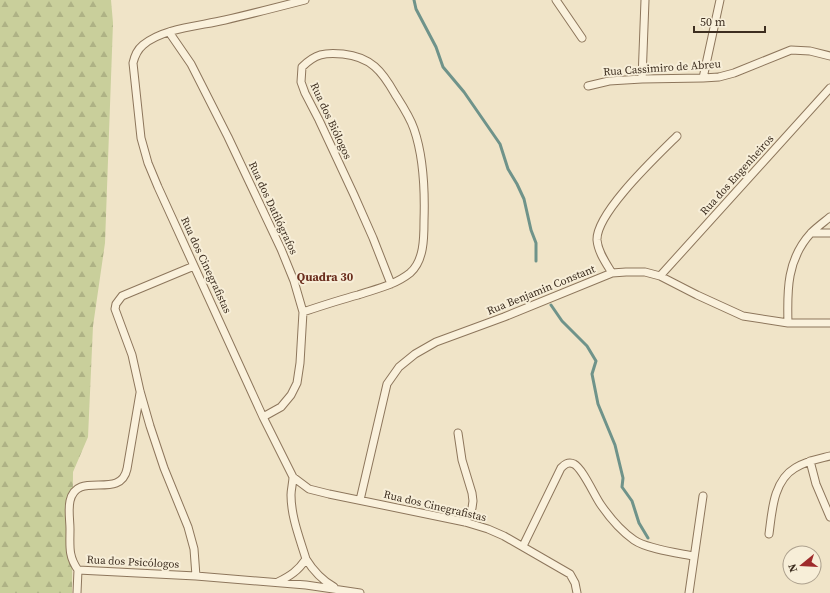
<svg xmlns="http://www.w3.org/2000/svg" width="830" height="593" font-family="'Source Serif 4',serif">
<defs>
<pattern id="forest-firs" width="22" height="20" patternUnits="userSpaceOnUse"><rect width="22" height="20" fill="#c9cf9b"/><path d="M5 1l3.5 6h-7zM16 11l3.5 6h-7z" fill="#aeb285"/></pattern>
</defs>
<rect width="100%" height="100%" fill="#f0e4c8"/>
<!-- forest -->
<path fill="url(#forest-firs)" d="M 0,0 L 111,0 L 113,23 L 105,243 L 93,326 L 88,437 L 73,472 L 72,593 L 0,593 Z"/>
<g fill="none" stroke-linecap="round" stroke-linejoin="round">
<!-- stream -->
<path stroke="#6f938a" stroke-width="3" d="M 414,0 L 416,9 L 436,47 L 443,67 L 464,92 L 500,144 L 508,169 L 517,184 L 524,199 L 531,230 L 536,243 L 536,261
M 551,305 L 562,321 L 587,346 L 596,361 L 592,374 L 598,404 L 615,445 L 623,478 L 622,487 L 632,501 L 639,523 L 648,538"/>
<defs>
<path id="minor" d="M 305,0 C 278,7 251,14 225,20 C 200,26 163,28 143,45 C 137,50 135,55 133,63 L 141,138 L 148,163 L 158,187 L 263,417 L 293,477 L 309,489 L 329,494 L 465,522 L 488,529 L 504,536 L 570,574 L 575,583 L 577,593
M 556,0 L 582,38
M 169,32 L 191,64 L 228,137 L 281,249 L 294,281 L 303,312 L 300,363 L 297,383 L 291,395 L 281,407 L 263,417
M 703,78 L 720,0
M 642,79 L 645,0
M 588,86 L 609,81 L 642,79 L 703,78 L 719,77 L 734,73 L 791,50 L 810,51 L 830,56
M 811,233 L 830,233
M 194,266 L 122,296 L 116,304 L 115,309 L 132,355 L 140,391 L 150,426 L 164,468 L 188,527 L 194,549 L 196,576 L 306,585 L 360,593
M 612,273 C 606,263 598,252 597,240 C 596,213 657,156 677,136
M 660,276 L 830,88
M 303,312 C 321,306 339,300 358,295 C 376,289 395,285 410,273 C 424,261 424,238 424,221 C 425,191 424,158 414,129 C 410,117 402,105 395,94 C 382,71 371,57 343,54 C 325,52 315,54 302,67 L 301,82 L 305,93 L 319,120 L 354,195 L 373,238 L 391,284
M 788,323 C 787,290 787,259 811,233 C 817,227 824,222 830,217
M 140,393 L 127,469 C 120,501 77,469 70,501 C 68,510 70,521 70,529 C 70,546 68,556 78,570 L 196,576
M 458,433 L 462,460 L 472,493 L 473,501 L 472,508 L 465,522
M 810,461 L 816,484 L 830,517
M 360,500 L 387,384 L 399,367 L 415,354 L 436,342 L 504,317 L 612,273 L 626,272 L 645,272 L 660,276 L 697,295 L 743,316 L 788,323 L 830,323
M 769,534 C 772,512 773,481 795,468 C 806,461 818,459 830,456
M 523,546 L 561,468 C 564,465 568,461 574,464 C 583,469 594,495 601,505 C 610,518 621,531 634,540 C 647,549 678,553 693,556
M 306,559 C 314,572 322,580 334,587
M 278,582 C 290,576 298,571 306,559 C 300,539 291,517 291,495 C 291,489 293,483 293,477
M 77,593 L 78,570
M 689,593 L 703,496"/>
</defs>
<!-- minor casing -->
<use href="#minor" stroke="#8d765c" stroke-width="9"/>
<!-- minor -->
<use href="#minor" stroke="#faf1dc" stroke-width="7"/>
</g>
<g text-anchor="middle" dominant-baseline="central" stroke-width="4" stroke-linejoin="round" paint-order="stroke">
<!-- street labels -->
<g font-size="11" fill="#3d2e20" stroke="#f7eed8">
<text transform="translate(662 68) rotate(-4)">Rua Cassimiro de Abreu</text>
<text transform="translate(331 121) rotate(65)">Rua dos Biólogos</text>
<text transform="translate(737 175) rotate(-48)">Rua dos Engenheiros</text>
<text transform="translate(273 208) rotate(65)">Rua dos Datilógrafos</text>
<text transform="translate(206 265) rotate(65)">Rua dos Cinegrafistas</text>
<text transform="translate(541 290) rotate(-22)">Rua Benjamin Constant</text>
<text transform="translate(435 506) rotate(13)">Rua dos Cinegrafistas</text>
<text transform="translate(133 562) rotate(3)">Rua dos Psicólogos</text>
</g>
<!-- neighbourhood labels -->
<g font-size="12" font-weight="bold" fill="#6b2e1e" stroke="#f7eed8">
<text x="325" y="277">Quadra 30</text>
</g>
</g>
<!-- north arrow -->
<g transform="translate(802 565) rotate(252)"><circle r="19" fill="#f7eed8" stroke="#ada18e"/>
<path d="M0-3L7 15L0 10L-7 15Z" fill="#9e2a2b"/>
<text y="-6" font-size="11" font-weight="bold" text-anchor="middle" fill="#3d2e20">N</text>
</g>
<!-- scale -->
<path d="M694 26v6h71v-6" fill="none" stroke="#3d2e20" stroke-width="2"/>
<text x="700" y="26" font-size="12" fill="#3d2e20" stroke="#f7eed8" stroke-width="3" paint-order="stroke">50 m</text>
</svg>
